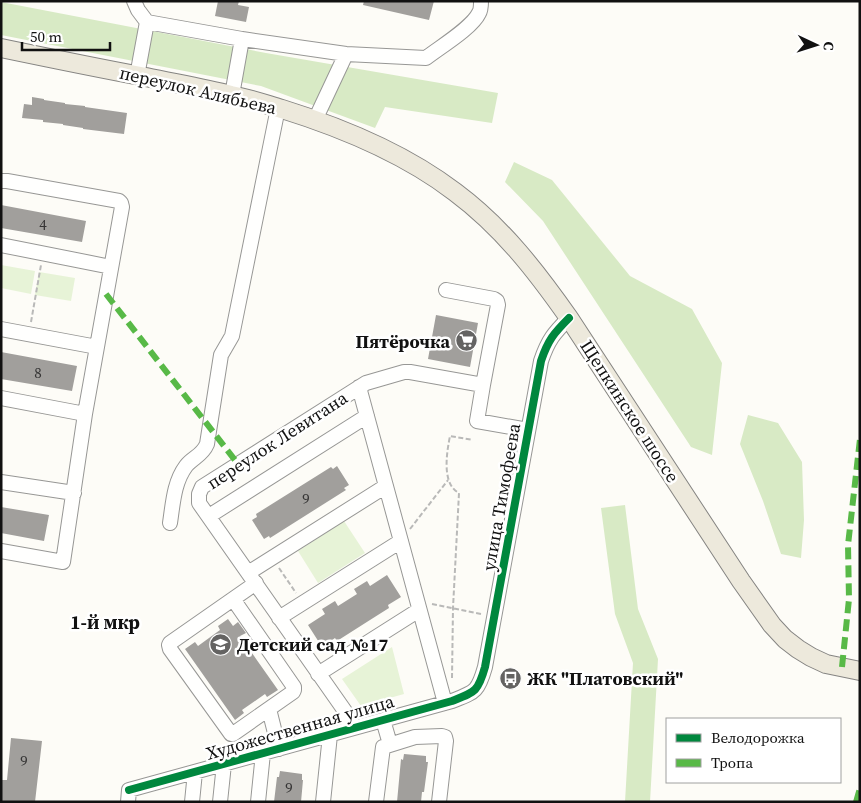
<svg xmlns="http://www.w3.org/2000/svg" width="861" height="803" font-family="'Source Serif 4',serif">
<rect width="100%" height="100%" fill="#fdfcf7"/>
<!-- green -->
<path fill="#e7f3d7" d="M 1,265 L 35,271 L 31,294 L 1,288 Z
M 39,272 L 75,278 L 71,301 L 35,295 Z
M 344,521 L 365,553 L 318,583 L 298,551 Z
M 392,647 L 404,694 L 361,706 L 342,679 Z"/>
<!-- forest -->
<path fill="#d8eac5" d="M 1,2 L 266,53 L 498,93 L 492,123 L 385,107 L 375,128 L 261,86 L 1,35 Z
M 514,162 L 552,180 L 630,276 L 692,309 L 722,363 L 712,455 L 691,447 L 543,221 L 505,182 Z
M 748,415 L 778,423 L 802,462 L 804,520 L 801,558 L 781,554 L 763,501 L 740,444 Z
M 625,505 L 638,609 L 658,659 L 650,802 L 625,802 L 633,663 L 615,614 L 601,508 Z"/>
<!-- building -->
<path fill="#a19f9c" d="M 218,1 L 239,1 L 238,5 L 249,7 L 246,22 L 215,16 Z
M 364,1 L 434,1 L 429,20 L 363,5 Z
M 32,97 L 44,99 L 44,100 L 65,103 L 65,104 L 85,106 L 85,107 L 127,113 L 124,134 L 83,129 L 83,128 L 63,125 L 63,124 L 43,122 L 43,120 L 22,118 L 24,104 L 32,105 Z
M 1,205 L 86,221 L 82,242 L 1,228 Z
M 436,315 L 478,323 L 470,367 L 428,359 Z
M 1,352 L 77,366 L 72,391 L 1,379 Z
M 337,466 L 349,485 L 344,488 L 346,490 L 270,538 L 269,536 L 264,539 L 252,520 L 257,517 L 256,514 L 331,467 L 333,469 Z
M 1,507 L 49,515 L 44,541 L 1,533 Z
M 387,575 L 401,597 L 388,605 L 389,608 L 370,620 L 337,641 L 335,638 L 322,647 L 308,625 L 325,614 L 322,609 L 335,601 L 338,606 L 357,594 L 354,589 L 367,581 L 370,586 Z
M 228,619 L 233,626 L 238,622 L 246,633 L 240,636 L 278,690 L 267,697 L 265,694 L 242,710 L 244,713 L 235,720 L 185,649 L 195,642 L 198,646 L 220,630 L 218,626 Z
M 11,738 L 42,741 L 35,802 L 1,802 L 1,780 L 7,780 Z
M 404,754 L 426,756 L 426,762 L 428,762 L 424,792 L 422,792 L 421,802 L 397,802 L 401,759 L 403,760 Z
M 280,771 L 302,774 L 302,780 L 303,780 L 301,802 L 274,802 L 277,777 L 279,777 Z"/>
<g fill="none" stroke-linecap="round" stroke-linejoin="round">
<defs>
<path id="minor" d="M 134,1 L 138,10 L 147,22 L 137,76
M 147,22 L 242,39 L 346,54 L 426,58 C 440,47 472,28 479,13 C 481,10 481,5 481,1
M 232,95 L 242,39
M 315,120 L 346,54
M 1,181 L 7,181 L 119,201 L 121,203 L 122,207 L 85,414 L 63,562 L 1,551
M 1,245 L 111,267
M 446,290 L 494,299 L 497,301 L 498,305 L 483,385
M 1,329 L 97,347
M 359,387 L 445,703
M 1,398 L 85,414
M 1,482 L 74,493
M 209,516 L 367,416
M 170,523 C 173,503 174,482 186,466 C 193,457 202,456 207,444 L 221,355 L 232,336 L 278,108
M 248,573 L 386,486
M 233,599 L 294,687 L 294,690 L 293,692 L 233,734 L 231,734 L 170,649 L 169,645 L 170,643 L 256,583
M 279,618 L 401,541
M 318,674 L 419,610
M 269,709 L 279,749
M 383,720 L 390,744
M 352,728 L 347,714 L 199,503 L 199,494 L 202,487 L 366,383 L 404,372 L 410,372 L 483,385 L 477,421 L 528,430
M 128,802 L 129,790 L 452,701 C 475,692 478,692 485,667 L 541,361 C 548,340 554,333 569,318
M 192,802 L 195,772
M 220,802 L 224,764
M 258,802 L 263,753
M 323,802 L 330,735
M 376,802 L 383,747 L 415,737 L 442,736 L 445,737 L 446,741 L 439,802"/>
<path id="major" d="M 1,48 C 49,58 98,68 146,77 C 174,83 203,88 231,95 C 248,98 265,104 282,109 C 343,128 404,153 455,192 C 502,227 536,271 569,318 L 741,581 L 772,625 L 785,639 L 798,649 L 811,657 L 826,664 L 860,671"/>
</defs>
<!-- minor casing -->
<use href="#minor" stroke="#979795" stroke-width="16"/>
<!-- major casing -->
<use href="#major" stroke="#858482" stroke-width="20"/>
<!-- path -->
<path stroke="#b9b9b8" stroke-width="2" stroke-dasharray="5 2.5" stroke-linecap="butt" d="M 31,322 L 41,265
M 410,529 L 448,480
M 279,568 L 296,593
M 432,604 L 481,614
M 452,678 L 453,608 L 459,493 C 441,484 447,451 450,436 L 473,440"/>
<!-- minor -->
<use href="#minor" stroke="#fffffe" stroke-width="14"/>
<!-- major -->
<use href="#major" stroke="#ede9dc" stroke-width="18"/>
<!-- quiet -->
<path stroke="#58b947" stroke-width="6" stroke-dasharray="12 6" stroke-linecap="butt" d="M 106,294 L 238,464
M 842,667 L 849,599 L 848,545 L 860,439
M 856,802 L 860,788"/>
<defs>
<path id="cycleway" d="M 129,790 L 452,701 C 475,692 478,692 485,667 L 541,361 C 548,340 554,333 569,318"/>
</defs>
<!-- cycleway casing -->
<use href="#cycleway" stroke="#fff" stroke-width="11"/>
<!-- cycleway -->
<use href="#cycleway" stroke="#00873e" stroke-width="8"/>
</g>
<!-- icons -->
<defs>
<symbol id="supermarket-disc" viewBox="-11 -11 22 22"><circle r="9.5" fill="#646362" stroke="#fff"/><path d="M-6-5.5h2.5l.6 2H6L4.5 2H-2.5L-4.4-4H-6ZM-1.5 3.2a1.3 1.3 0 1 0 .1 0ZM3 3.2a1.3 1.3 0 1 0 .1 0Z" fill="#fff"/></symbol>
<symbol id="school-disc" viewBox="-11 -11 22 22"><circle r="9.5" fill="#646362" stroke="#fff"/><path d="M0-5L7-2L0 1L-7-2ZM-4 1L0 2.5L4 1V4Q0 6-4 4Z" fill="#fff"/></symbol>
<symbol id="bus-disc" viewBox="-11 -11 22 22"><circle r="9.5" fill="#646362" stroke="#fff"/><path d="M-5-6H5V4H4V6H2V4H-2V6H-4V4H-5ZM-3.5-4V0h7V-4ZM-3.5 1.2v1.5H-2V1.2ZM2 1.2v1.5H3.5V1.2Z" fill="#fff"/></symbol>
</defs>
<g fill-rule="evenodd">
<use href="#supermarket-disc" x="454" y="328" width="25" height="25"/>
<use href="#school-disc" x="208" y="632" width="25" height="25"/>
<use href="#bus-disc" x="498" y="666" width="25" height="25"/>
</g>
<g text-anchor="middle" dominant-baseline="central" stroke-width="5" stroke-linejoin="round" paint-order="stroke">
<!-- number labels -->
<g font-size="15" fill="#353434">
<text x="43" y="224">4</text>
<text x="38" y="372">8</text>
<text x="306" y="498">9</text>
<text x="24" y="760">9</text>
<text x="289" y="787">9</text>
</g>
<!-- street labels -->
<g font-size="18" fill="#111" stroke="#fff">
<text transform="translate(198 90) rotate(13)">переулок Алябьева</text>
<text transform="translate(630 411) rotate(57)">Щепкинское шоссе</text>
<text transform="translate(277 440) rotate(-33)">переулок Левитана</text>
<text transform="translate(501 497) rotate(-80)">улица Тимофеева</text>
<text transform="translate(300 727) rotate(-16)">Художественная улица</text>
</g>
<!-- poi labels -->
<g font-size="18" font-weight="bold" fill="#111" stroke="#fff" text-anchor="start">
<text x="450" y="341" text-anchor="end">Пятёрочка</text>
<text x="237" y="644">Детский сад №17</text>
<text x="527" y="678">ЖК "Платовский"</text>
</g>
<!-- neighbourhood labels -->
<g font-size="19" font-weight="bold" fill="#111" stroke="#fff">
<text x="105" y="622">1-й мкр</text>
</g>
</g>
<!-- border -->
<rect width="861" height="803" fill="none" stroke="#111111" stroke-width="5"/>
<!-- legend -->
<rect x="666" y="718" width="175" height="65" fill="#ffffff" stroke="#a0a0a0"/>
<rect x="676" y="734" width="25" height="8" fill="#00873e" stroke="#a0a0a0"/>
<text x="711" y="743" font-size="15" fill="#111111">Велодорожка</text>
<rect x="676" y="759" width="25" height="8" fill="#58b947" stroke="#a0a0a0"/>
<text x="711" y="768" font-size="15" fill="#111111">Тропа</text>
<!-- north arrow -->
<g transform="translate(816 45) rotate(94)" stroke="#ffffff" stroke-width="4" paint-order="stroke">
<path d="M0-4L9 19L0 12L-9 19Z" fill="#111111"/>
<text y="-8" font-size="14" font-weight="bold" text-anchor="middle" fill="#111111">С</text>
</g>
<!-- scale -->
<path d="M22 42v8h88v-8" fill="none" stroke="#111111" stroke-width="2.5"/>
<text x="30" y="42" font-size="15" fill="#111111" stroke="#ffffff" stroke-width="4" paint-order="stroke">50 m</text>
</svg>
